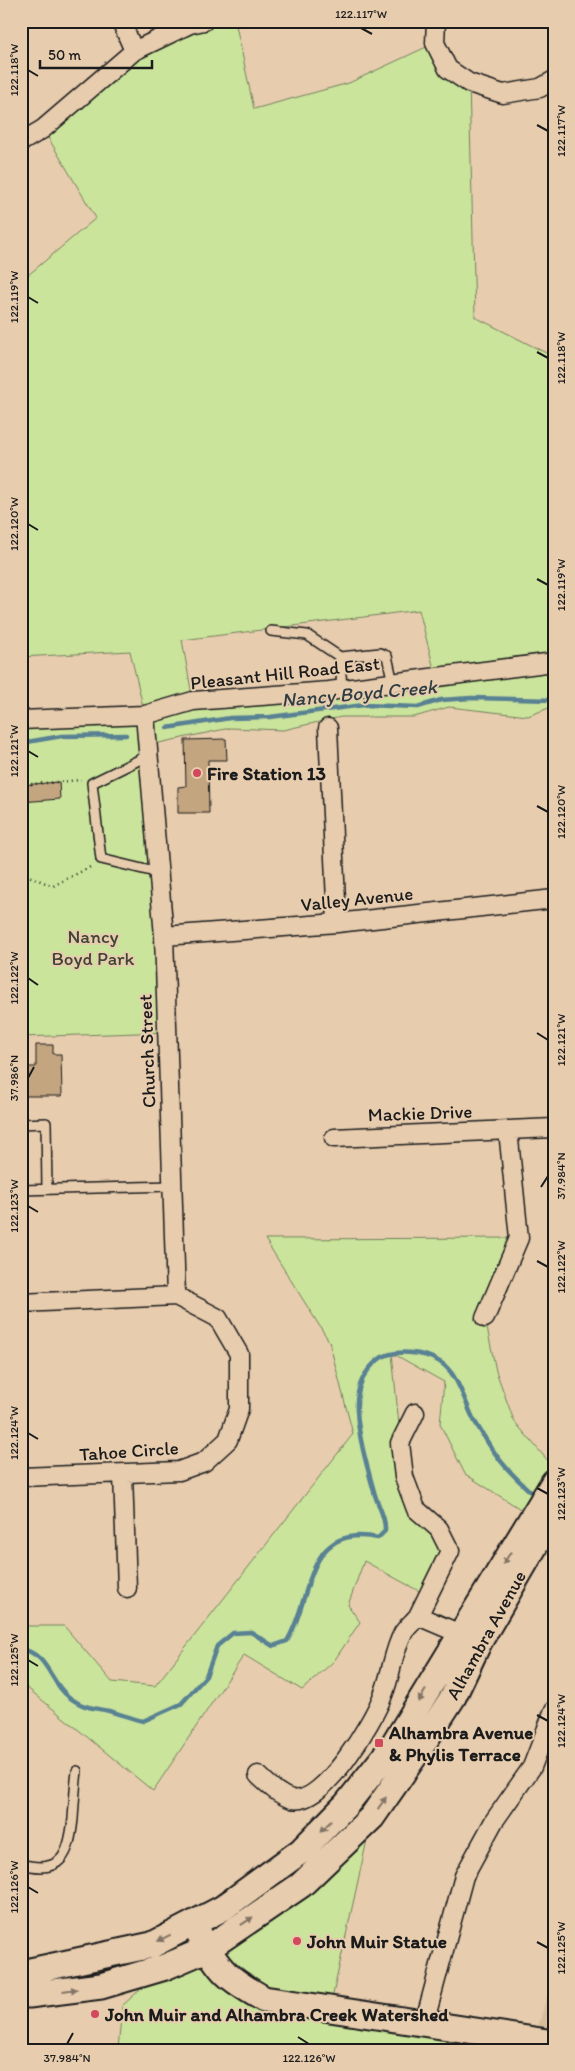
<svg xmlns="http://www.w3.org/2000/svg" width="575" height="2071" font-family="Itim,sans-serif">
<rect width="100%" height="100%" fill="#e7ccae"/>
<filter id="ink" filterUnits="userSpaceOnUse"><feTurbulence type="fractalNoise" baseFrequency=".02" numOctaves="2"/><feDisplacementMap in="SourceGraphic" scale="10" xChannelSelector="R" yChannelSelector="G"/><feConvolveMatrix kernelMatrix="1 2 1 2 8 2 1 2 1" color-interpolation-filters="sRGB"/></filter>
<g filter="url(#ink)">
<!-- built -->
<path fill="#d8bd9d" d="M 554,1973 L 554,2043 L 534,2040 Z"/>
<!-- green -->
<path fill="#cae49b" stroke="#73805c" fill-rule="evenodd" d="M 204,21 L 235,21 L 254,109 L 349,83 L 435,43 L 469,83 L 475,317 L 554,357 L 554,706 L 528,716 L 449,707 L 414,717 L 341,717 L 283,730 L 230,728 L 149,745 L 167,1032 L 21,1037 L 21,722 L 145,715 L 130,651 L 21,657 L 21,281 L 96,218 L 43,129 L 134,51 ZM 419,610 L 436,677 L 193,701 L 182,640 Z
M 519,1238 L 485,1318 L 496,1371 L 514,1421 L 554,1468 L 554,1482 L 533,1517 L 465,1474 L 440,1424 L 444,1382 L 392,1353 L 404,1477 L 450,1551 L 428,1596 L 364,1561 L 348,1605 L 360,1622 L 334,1661 L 302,1690 L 244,1655 L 153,1791 L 25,1686 L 21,1690 L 21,1626 L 64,1626 L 112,1682 L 155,1686 L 353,1434 L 329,1341 L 265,1239 Z
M 372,1817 L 330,2008 L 554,2050 L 118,2050 L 122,2006 L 165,1967 L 207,1949 Z"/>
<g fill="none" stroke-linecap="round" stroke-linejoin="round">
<!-- stream -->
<path stroke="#598193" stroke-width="4.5" d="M 167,728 L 230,718 L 270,717 L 364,705 L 418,707 L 441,700 L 471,698 L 554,700
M 21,743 L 62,736 L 126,735
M 21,1649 C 49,1654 49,1682 69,1697 C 85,1709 91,1707 109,1711 C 120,1714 131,1718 143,1721 L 181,1704 L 206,1676 L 217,1646 L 233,1633 L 251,1632 L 273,1646 L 287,1641 C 313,1599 304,1522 378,1538 L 385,1531 C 386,1518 379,1508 375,1495 C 368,1470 358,1436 357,1410 C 356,1390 363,1372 378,1360 C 393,1348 425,1352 440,1362 C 458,1373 465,1403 474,1420 C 481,1432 489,1445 497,1456 C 508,1472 522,1483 536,1497"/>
</g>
<!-- building -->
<path fill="#c3a580" stroke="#1c1c1c" d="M 226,739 L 227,760 L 208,760 L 209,813 L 178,813 L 178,787 L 186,786 L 185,740 Z
M 59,782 L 60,799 L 21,802 L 21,785 Z
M 36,1045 L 53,1045 L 53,1054 L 61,1054 L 62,1096 L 21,1096 L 21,1067 L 36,1067 Z"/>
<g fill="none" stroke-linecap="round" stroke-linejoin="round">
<defs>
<path id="lane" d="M 271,631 L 307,635 L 340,657
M 342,690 L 340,657 L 380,653 L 387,656 L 393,683
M 149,755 L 92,783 L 101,859 L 159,873
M 21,1124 L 46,1123 L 47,1189
M 21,1190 L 172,1186
M 21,1864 C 62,1875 69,1855 73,1819 C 74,1803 75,1787 77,1771"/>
<path id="street" d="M 121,21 L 134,51
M 436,21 L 435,43 L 448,69 L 469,83 L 503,94 L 540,88 L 554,80
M 21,142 L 43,129 L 134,51 L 190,24 L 204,21
M 145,715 L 164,936 L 176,1296
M 21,720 L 145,715 L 193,701 L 329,691 L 554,662
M 328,728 L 337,923
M 164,936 L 337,923 L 554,899
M 334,1138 L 554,1128
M 21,1303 L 176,1296 L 218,1318 L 239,1354 L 239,1409 L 228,1440 L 204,1462 L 179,1471 L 21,1477
M 485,1318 L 519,1238 L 508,1130
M 415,1413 L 400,1443 L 404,1477 L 416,1509 L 439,1529 L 450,1551 L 418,1616
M 123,1475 L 127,1588
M 258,1775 C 268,1784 278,1795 292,1799 C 323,1807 374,1720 383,1695 C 391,1676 393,1651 403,1633 C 407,1627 414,1621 418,1616 L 470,1638
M 424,2024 L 464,1876 L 494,1821 L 532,1767 L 554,1710"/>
<path id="secondary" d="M 199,1934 C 220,1972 227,1978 264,1999 L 554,2043
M 21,1973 L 152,1945 L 223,1908 L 301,1851 L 346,1805 L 393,1746 L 554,1482
M 21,1994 L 29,1995 L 101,1986 L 165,1967 L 207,1949 L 301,1885 L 372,1817 L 422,1745 L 453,1697 L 479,1642 L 554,1513"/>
</defs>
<!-- lane casing -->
<use href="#lane" stroke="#1c1c1c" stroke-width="12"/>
<!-- street casing -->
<use href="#street" stroke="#1c1c1c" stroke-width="21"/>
<!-- secondary casing -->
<use href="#secondary" stroke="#1c1c1c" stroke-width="29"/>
<!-- path -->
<path stroke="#1c1c1c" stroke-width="2.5" stroke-dasharray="1 4" stroke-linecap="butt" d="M 21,785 L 81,780
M 21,873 L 53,886 L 92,866"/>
<!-- lane -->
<use href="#lane" stroke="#e7ccae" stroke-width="9"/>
<!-- street -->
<use href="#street" stroke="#e7ccae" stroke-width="18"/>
<!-- secondary -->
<use href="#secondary" stroke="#e7ccae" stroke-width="25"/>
</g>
<!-- one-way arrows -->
<defs><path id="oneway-solid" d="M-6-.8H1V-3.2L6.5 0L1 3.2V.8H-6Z" transform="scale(1.25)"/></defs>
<g fill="#827465">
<use href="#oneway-solid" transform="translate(507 1558) rotate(122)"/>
<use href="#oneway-solid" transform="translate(422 1696) rotate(121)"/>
<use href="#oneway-solid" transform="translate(382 1803) rotate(-55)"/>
<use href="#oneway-solid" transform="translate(326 1826) rotate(134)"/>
<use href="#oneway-solid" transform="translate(247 1921) rotate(-34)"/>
<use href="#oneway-solid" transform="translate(164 1938) rotate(153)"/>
<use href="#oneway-solid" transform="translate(70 1990) rotate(-7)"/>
</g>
</g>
<!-- ticks -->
<path fill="none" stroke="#1c1c1c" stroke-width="2" d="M 361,28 L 372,34M 28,70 L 38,76M 537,125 L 548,131M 28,297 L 38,303M 537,352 L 548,358M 28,524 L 38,530M 537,579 L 548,585M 28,751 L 38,757M 537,806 L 548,812M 28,978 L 38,985M 537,1033 L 548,1040M 28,1078 L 34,1067M 541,1187 L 548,1176M 28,1206 L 38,1212M 537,1261 L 548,1267M 28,1433 L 38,1439M 537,1488 L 548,1494M 28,1660 L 38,1666M 537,1715 L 548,1721M 28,1887 L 38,1893M 537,1942 L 548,1948M 298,2037 L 309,2044M 67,2044 L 73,2033"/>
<!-- markers -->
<g fill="#d1495b" stroke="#e7ccae" stroke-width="2">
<circle cx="197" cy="773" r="5"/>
<rect x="374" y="1738" width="10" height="10" rx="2.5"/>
<circle cx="297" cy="1941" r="5"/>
<circle cx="95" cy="2014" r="5"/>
</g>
<g text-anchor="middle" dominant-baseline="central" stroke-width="4" stroke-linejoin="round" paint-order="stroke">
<!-- street labels -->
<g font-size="19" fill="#1c1c1c" stroke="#e7ccae">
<text transform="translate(285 673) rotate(-6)">Pleasant Hill Road East</text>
<text transform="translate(357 899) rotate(-6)">Valley Avenue</text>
<text transform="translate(147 1051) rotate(-92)">Church Street</text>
<text transform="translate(420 1113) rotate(-2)">Mackie Drive</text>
<text transform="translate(129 1451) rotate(-4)">Tahoe Circle</text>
<text transform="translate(486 1635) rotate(-61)">Alhambra Avenue</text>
</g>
<!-- poi labels -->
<g font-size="19" font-weight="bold" fill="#1c1c1c" stroke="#e7ccae" text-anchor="start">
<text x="207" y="773">Fire Station 13</text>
<text x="389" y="1732">Alhambra Avenue<tspan x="389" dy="22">&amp; Phylis Terrace</tspan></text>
<text x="307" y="1941">John Muir Statue</text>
<text x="105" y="2014">John Muir and Alhambra Creek Watershed</text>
</g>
<!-- park labels -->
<g font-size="19" fill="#3f4435" stroke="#e7ccae">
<text x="93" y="936">Nancy<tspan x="93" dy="22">Boyd Park</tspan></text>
</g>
<!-- water labels -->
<g font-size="20" font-style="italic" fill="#303e44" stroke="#e7ccae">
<text transform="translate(359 693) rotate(-5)">Nancy Boyd Creek</text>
</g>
</g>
<!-- margin -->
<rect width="575" height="2071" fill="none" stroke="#e7ccae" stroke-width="55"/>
<!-- scale -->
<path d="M40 60v8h112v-8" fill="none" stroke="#1c1c1c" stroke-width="2.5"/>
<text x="48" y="60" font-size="15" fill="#1c1c1c" stroke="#e7ccae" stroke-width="4" paint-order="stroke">50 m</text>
<rect x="28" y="28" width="520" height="2016" fill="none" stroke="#1c1c1c" stroke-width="2"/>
<g font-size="12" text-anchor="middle" fill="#1c1c1c">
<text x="361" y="18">122.117°W</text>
<text transform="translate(14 70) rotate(-90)" y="4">122.118°W</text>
<text transform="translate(561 131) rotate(-90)" y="4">122.117°W</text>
<text transform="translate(14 297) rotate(-90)" y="4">122.119°W</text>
<text transform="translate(561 358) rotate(-90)" y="4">122.118°W</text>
<text transform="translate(14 524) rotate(-90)" y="4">122.120°W</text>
<text transform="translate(561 585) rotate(-90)" y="4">122.119°W</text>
<text transform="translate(14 751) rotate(-90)" y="4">122.121°W</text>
<text transform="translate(561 812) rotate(-90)" y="4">122.120°W</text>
<text transform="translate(14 978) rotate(-90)" y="4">122.122°W</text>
<text transform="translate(561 1040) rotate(-90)" y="4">122.121°W</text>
<text transform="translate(14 1078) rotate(-90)" y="4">37.986°N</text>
<text transform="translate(561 1176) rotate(-90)" y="4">37.984°N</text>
<text transform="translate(14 1206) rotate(-90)" y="4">122.123°W</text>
<text transform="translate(561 1267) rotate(-90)" y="4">122.122°W</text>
<text transform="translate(14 1433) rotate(-90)" y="4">122.124°W</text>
<text transform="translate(561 1494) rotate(-90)" y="4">122.123°W</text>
<text transform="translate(14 1660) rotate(-90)" y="4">122.125°W</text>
<text transform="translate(561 1721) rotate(-90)" y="4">122.124°W</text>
<text transform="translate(14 1887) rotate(-90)" y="4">122.126°W</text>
<text transform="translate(561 1948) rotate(-90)" y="4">122.125°W</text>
<text x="67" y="2062">37.984°N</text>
<text x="309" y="2062">122.126°W</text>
</g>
</svg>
